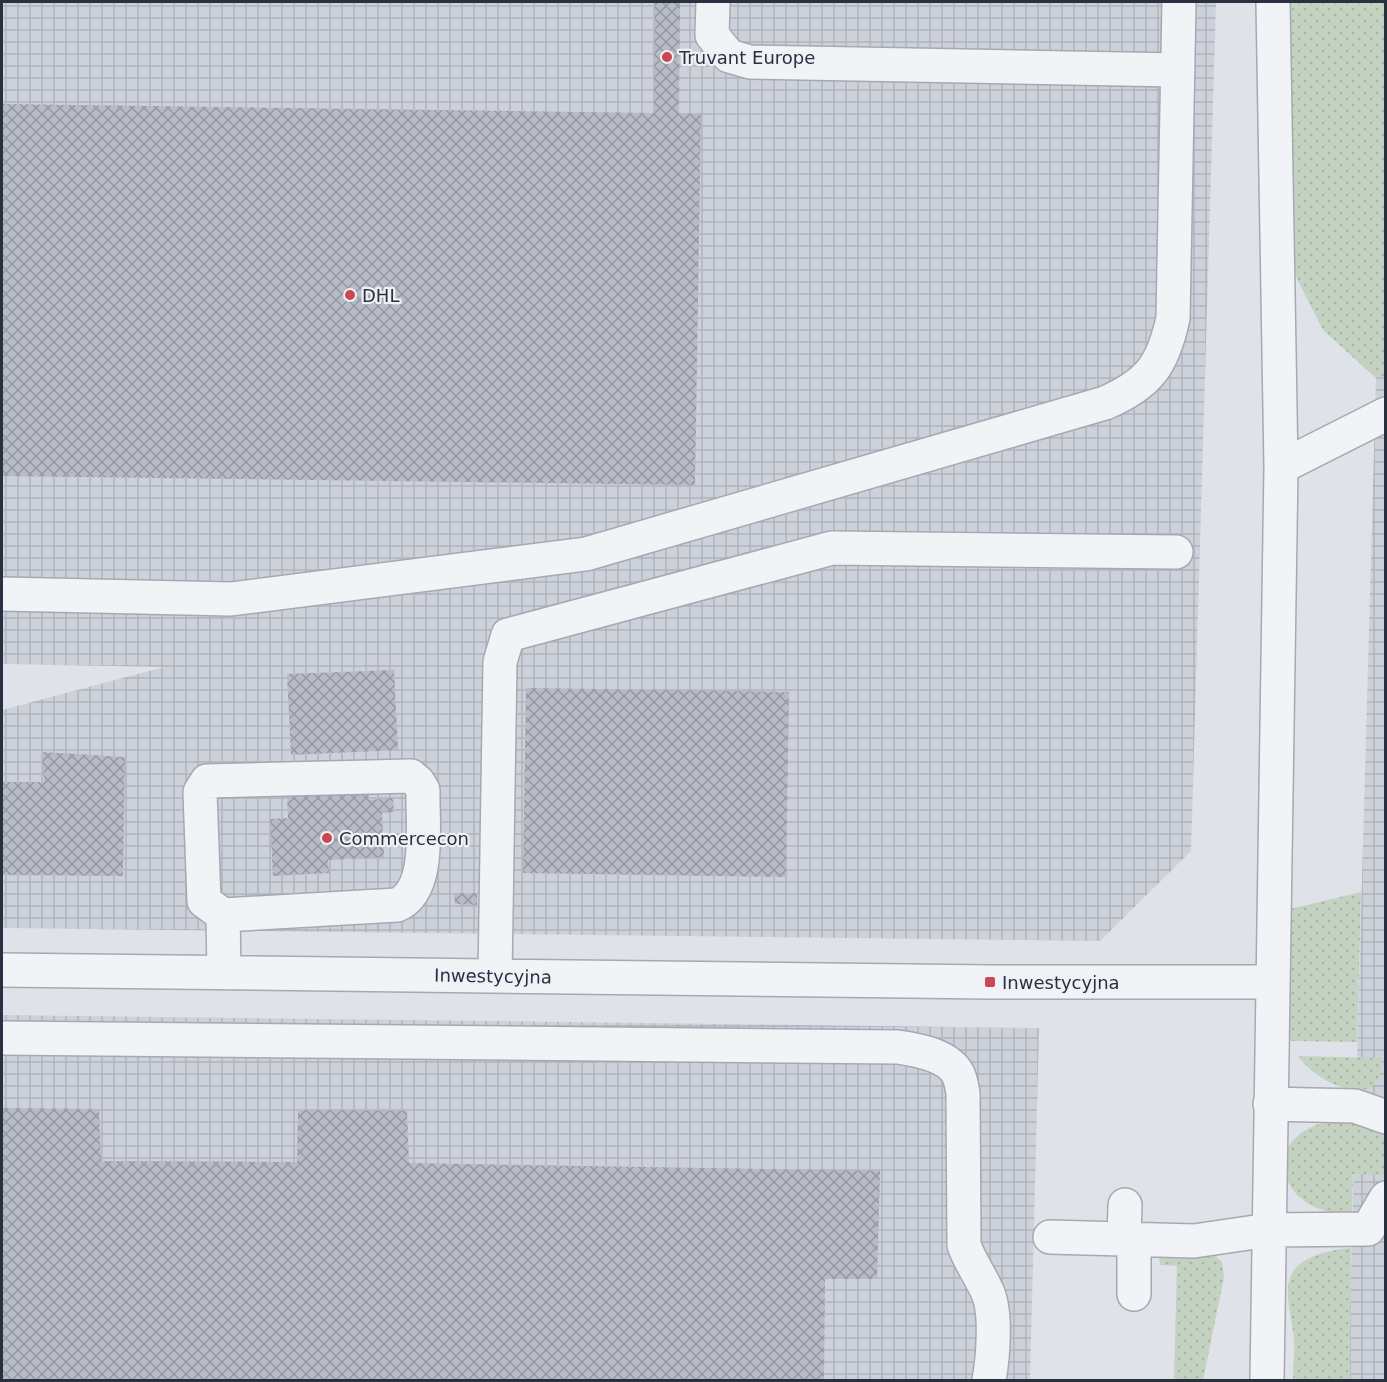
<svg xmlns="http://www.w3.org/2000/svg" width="1387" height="1382" font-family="'DejaVu Sans',sans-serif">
<defs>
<pattern id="industrial-grid" width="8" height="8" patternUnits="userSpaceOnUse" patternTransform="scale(1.5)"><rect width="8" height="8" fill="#cdd1da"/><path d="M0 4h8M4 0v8" fill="none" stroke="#b0b4bc"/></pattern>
<pattern id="grass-dots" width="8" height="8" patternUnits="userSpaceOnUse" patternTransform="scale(1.5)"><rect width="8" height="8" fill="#c4d2c1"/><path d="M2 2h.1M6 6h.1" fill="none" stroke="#a8b5a7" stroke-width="1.8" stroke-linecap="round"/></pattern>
<pattern id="building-cross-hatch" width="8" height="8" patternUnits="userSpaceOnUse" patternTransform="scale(1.5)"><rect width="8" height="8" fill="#b7bbc5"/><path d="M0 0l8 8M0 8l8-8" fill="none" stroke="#9598a1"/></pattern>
</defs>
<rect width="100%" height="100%" fill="#dfe2e8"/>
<!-- industrial -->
<path fill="url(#industrial-grid)" d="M 2,2 L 1216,2 L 1191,851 L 1100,941 L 2,928 L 2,710 L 164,667 L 2,664 Z
M 1385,375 L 1386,1380 L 1348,1380 L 1376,378 Z
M 2,1015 L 1039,1028 L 1030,1380 L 2,1380 Z"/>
<!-- grass -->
<path fill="url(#grass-dots)" d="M 1281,2 L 1385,2 L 1386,375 L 1376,378 L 1323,330 L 1289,263 Z
M 1361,892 L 1357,1042 L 1291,1041 L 1286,1034 L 1290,909 Z
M 1298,1056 L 1382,1058 C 1384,1116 1316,1083 1298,1056 Z
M 1338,1120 L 1385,1133 L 1385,1175 L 1353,1174 L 1352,1215 C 1271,1213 1257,1130 1338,1120 Z
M 1351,1248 L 1350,1380 L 1293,1380 C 1293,1367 1295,1352 1294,1338 C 1292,1322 1287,1303 1288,1287 C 1290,1257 1328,1250 1351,1248 Z
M 1211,1252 L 1222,1262 L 1224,1277 L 1203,1380 L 1174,1380 L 1177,1266 L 1160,1265 L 1159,1256 Z"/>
<!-- building -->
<path fill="url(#building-cross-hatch)" d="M 655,2 L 680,2 L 679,113 L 701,114 L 695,485 L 2,476 L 2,104 L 654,113 Z
M 394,670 L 398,750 L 291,755 L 287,674 Z
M 526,688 L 789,692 L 786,877 L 523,873 Z
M 42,752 L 125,757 L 123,876 L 2,875 L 2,782 L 44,782 Z
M 368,790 L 369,800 L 393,798 L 394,812 L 382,813 L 384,857 L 328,860 L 329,873 L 273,876 L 270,819 L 288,818 L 287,794 Z
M 454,893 L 477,893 L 477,905 L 455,904 Z
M 2,1108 L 99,1109 L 101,1161 L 297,1162 L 298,1110 L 407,1111 L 409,1163 L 880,1171 L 877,1279 L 825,1279 L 824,1380 L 2,1380 Z"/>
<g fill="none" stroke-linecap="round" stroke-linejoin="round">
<defs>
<path id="minor" d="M 713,2 L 712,35 L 729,56 L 750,62 L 1178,70
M 1281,467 L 1386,414
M 2,594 L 231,599 L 586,554 L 1105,403 C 1149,384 1163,365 1173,318 L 1179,2
M 223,915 L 397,905 C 432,890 422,823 423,790 L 418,782 L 411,776 L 207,781 L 200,792 L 204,901 L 223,915 L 224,973
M 2,970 L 990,982 L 1273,982
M 495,976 L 500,662 L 508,635 L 832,548 L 1176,552
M 2,1038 L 898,1047 C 918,1050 948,1055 958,1074 C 961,1080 962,1088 963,1093 L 964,1245 C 970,1262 980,1275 987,1291 C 997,1311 993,1358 989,1380
M 1270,1104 L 1355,1106 L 1386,1117
M 1050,1237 L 1194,1241 L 1269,1230 L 1368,1229 L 1386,1198
M 1124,1239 L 1125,1205
M 1134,1239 L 1134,1294
M 1267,1380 L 1281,467 L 1273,2"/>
</defs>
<!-- minor casing -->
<use href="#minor" stroke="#a5a9b2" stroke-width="36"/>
<!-- minor -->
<use href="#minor" stroke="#f2f3f7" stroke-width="33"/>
</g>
<!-- markers -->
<g fill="#ca4756" stroke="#eff1f6" stroke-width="2">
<circle cx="667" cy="57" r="6"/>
<circle cx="350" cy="295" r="6"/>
<circle cx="327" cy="838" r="6"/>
<rect x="984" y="976" width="12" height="12" rx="3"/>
</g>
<g text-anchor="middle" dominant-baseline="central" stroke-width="4.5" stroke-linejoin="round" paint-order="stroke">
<!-- poi labels -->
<g font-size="18" fill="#29303f" stroke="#eff1f6" text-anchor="start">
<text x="679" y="57">Truvant Europe</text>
<text x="362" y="295">DHL</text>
<text x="339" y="838">Commercecon</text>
<text x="1002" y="982">Inwestycyjna</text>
</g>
<!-- street labels -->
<g font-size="18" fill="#29303f" stroke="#eff1f6">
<text transform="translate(493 976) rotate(1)">Inwestycyjna</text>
</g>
</g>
<!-- border -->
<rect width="1387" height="1382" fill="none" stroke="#29303f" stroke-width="6"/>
</svg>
